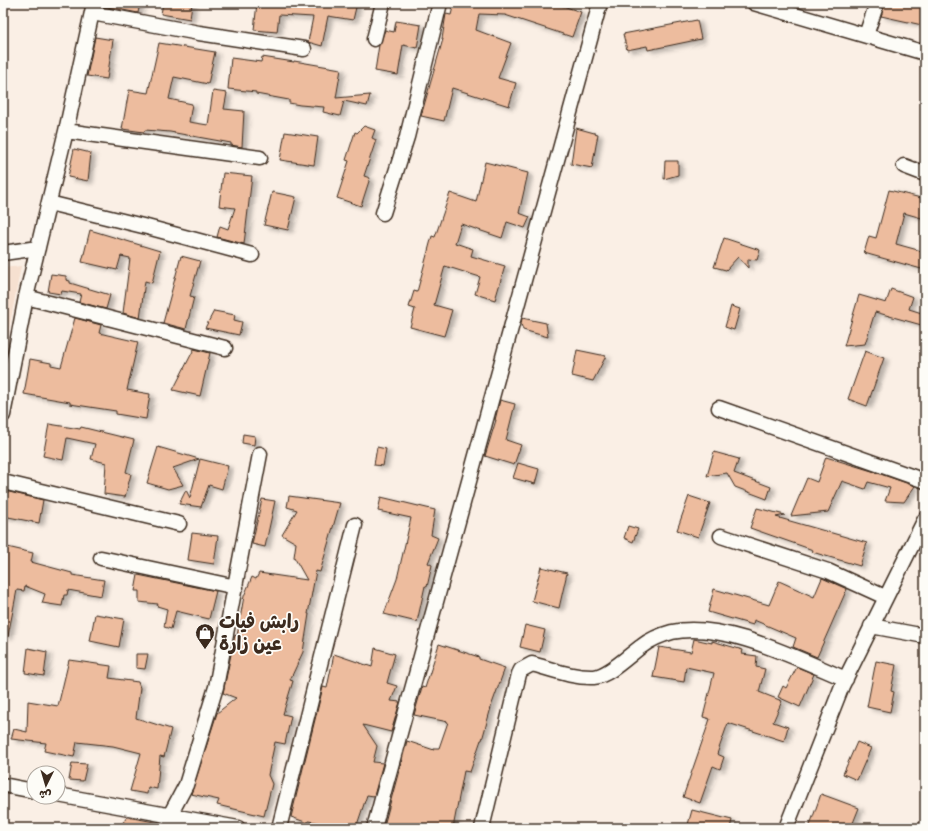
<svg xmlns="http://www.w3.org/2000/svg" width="928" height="831" font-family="Caveat,'Playpen Sans Arabic',sans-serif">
<defs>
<filter id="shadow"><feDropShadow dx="4.5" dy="2.5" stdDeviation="2" flood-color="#0004"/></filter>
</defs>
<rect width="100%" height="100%" fill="#faefe5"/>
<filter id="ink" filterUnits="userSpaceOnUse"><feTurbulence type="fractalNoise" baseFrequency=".025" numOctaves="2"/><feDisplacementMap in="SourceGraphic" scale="8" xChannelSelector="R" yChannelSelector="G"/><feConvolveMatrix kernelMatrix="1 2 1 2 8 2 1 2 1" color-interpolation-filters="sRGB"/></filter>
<g filter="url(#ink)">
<!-- built -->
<path fill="#f6e0d0" d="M 21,266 L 3,360 L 3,268 Z"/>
<!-- building -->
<path fill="#edbc9e" stroke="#3b2a1e" filter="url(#shadow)" d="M 102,3 L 140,3 L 138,13 L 102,6 Z
M 163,3 L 192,3 L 190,19 L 161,14 Z
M 257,3 L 288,5 L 288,3 L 357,3 L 353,20 L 328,16 L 322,46 L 308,42 L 313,17 L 279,15 L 277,32 L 254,30 Z
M 454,3 L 554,3 L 581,12 L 572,37 L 505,15 L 479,14 L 476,30 L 511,43 L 498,78 L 516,83 L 509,106 L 452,88 L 444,121 L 421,116 L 443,39 L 442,39 L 446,14 L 451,15 Z
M 885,3 L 925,3 L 925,24 L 923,23 L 922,25 L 881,16 Z
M 697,20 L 701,39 L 648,50 L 647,46 L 627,50 L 623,34 Z
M 396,21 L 421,25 L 417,48 L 403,45 L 398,75 L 375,71 L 379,45 L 385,30 L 394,32 Z
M 95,37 L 113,40 L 107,79 L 87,76 Z
M 159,43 L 215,52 L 208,84 L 174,77 L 169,99 L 192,104 L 189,122 L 208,125 L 213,91 L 227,93 L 224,109 L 244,111 L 242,147 L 231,145 L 231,143 L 170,132 L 145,130 L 144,132 L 122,129 L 129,90 L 148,93 Z
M 262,57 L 294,62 L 294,61 L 341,69 L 336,98 L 370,95 L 367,106 L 344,101 L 340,116 L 323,112 L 324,107 L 300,105 L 289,103 L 289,100 L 256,94 L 256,92 L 228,89 L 231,58 L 261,62 Z
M 364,126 L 375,130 L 372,138 L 376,140 L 364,176 L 370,178 L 361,206 L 337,198 L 349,161 L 346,160 L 355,132 L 357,133 Z
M 576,128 L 598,134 L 592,168 L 571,164 Z
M 285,132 L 318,137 L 314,165 L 280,160 Z
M 74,149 L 91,153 L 88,181 L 68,177 Z
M 665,161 L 678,161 L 678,175 L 664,179 Z
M 485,162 L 528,173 L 519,213 L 530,217 L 525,228 L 507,222 L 502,238 L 461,224 L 455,243 L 473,249 L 471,256 L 505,266 L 495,300 L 475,294 L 480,277 L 445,266 L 434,305 L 452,310 L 444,336 L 410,327 L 415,309 L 409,307 L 414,291 L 417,292 L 432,236 L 435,237 L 450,193 L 476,202 Z
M 223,173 L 252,176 L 244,244 L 217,237 L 220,226 L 228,229 L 235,208 L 219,206 Z
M 889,190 L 925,199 L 925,219 L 904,213 L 896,244 L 925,252 L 925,270 L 864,253 L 869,236 L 876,238 Z
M 272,192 L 296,197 L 288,230 L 264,225 Z
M 90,230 L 160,251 L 152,283 L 145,281 L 140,318 L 123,313 L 130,258 L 121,256 L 117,270 L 82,262 Z
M 724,238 L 760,250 L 757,260 L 748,259 L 748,268 L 738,257 L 726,270 L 714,267 Z
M 181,256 L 200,261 L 190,296 L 194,297 L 186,329 L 163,323 Z
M 51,274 L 66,276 L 66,280 L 70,281 L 70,283 L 110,295 L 106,309 L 79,302 L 81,294 L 62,291 L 61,294 L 48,292 Z
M 891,289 L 913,297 L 909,309 L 925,314 L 925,326 L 875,312 L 865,344 L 844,346 L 859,295 L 886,303 Z
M 731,306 L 740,309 L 734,330 L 725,327 Z
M 214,311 L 235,315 L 234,320 L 242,322 L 239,335 L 205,328 Z
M 75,318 L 101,325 L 99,333 L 138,342 L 127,390 L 150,394 L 146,419 L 116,414 L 116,411 L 70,404 L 70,402 L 24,394 L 30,359 L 51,363 L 51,365 L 61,367 Z
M 522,318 L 546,323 L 548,337 L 523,330 L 521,324 Z
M 194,349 L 210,353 L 200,396 L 173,390 Z
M 577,350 L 606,356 L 593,381 L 572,376 Z
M 865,351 L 884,358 L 867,406 L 848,399 Z
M 500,400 L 515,404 L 506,440 L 521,445 L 514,465 L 485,456 L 496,420 L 495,420 Z
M 49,424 L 80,429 L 81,427 L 134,440 L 126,472 L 131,474 L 125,497 L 104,494 L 106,463 L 91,459 L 95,444 L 67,438 L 63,460 L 43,456 Z
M 243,434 L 255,436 L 254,445 L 242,443 Z
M 158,447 L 199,459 L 173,468 L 183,485 L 168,489 L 147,483 Z
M 377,447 L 386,449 L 383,466 L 374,465 Z
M 714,452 L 739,459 L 734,473 L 771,487 L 767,499 L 735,487 L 727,473 L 707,476 Z
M 826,457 L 872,471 L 915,486 L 904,502 L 885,501 L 890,488 L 868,482 L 865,489 L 842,481 L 828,512 L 791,516 L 807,478 L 817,482 Z
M 200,459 L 228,466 L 222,489 L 209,485 L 201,507 L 179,504 L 186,490 L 190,498 Z
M 518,463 L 539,469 L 535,484 L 513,478 Z
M 5,491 L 43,500 L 39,523 L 3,516 Z
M 289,496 L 340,503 L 320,572 L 316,571 L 308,614 L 309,614 L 303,652 L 290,680 L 293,681 L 283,714 L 291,716 L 285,744 L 275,742 L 268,775 L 272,784 L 264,816 L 217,805 L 219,800 L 191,794 L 217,713 L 236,698 L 223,693 L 235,635 L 237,636 L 244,596 L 252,577 L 256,579 L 259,573 L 307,580 L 294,557 L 296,543 L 282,535 L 297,510 L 287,507 Z
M 689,496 L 710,503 L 698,537 L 677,530 Z
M 381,497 L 435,510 L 431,535 L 438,538 L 428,563 L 432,565 L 427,587 L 425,586 L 417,622 L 384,614 L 397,579 L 411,518 L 378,511 Z
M 262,499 L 275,501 L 265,547 L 252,544 Z
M 757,508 L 785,515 L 776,517 L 867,543 L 860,566 L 812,552 L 813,550 L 750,528 Z
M 628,526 L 638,529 L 633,542 L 624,538 Z
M 192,533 L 218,536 L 214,564 L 188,560 Z
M 3,546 L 33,553 L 31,562 L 72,573 L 72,575 L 104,580 L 101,596 L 68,590 L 67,595 L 64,595 L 62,606 L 42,603 L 45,594 L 25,586 L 24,591 L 17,590 L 8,636 L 3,635 Z
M 541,567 L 567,573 L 559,608 L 532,601 Z
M 138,575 L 216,591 L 209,619 L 176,611 L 171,629 L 164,627 L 167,609 L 157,606 L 158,604 L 139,602 L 139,591 L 135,591 Z
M 822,578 L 847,589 L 817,657 L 793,647 L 796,638 L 754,620 L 753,625 L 708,612 L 714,589 L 769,605 L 779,581 L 814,597 Z
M 95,614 L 124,619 L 119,647 L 90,641 Z
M 525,625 L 545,630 L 540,652 L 520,647 Z
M 694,639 L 712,643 L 712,641 L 743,650 L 742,654 L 757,656 L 756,667 L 765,669 L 759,692 L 782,701 L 773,722 L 788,727 L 784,741 L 728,723 L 717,754 L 724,757 L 720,769 L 713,766 L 700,803 L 683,797 L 710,719 L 703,717 L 714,673 L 686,667 L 684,682 L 653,677 L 659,647 L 691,652 Z
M 439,644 L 479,657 L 479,659 L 505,668 L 492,704 L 482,740 L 481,740 L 470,772 L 464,771 L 453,828 L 385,828 L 385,822 L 407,741 L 434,750 L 434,748 L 439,748 L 448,722 L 414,715 L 422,687 L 425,688 Z
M 28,648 L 47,652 L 44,676 L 25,673 Z
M 375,648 L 395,654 L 387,683 L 397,686 L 391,701 L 400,702 L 391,732 L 363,725 L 377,746 L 373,762 L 383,763 L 374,796 L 367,795 L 356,828 L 308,821 L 308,823 L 291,817 L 323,687 L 327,688 L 334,654 L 372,667 Z
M 136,654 L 148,654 L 145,669 L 136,668 Z
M 69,660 L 111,666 L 109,678 L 138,682 L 140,688 L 136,718 L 171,729 L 164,757 L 160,756 L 157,789 L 148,787 L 147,794 L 130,791 L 141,753 L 113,746 L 77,742 L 74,757 L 44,751 L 46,743 L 11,739 L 14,729 L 27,732 L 28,701 L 58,706 Z
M 876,661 L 896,665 L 891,691 L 894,692 L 890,712 L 867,707 Z
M 797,667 L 814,674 L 800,707 L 778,697 L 783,686 L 786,688 Z
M 857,742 L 871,748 L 857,780 L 843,774 Z
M 72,763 L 87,764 L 83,781 L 69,780 Z
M 821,794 L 859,808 L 851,828 L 809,828 Z
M 692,810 L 732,820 L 730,828 L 687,828 Z
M 127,817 L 160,823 L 160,828 L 119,828 Z"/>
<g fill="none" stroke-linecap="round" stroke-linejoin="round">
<defs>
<path id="minor" d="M 754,3 L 925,53
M 92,13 L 199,33 L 304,49
M 866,35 L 877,3
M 374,39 L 383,3
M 66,131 L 260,158
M 904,166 L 925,174
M 49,203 L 147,227 L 252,255
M 383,213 L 407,137 L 440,3
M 3,253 L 38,248
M 26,297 L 225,348
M 719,408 L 925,481
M 3,415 L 26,297 L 66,131 L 94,3
M 3,482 L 179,524
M 721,536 L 828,571 L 885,597
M 101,558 L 236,587
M 871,626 L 925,636
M 3,785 L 34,791
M 58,795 L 238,828
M 168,828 L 170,815 L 186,785 L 216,687 L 260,454
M 279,828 L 355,525
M 374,828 L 600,3
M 482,828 L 519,674 L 521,670 L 532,664 C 551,669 573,678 594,677 C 609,676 630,654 642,646 C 651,639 661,635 672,632 C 725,621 797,659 846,679
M 786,828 L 842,686 L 925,519"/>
</defs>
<!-- minor casing -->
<use href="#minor" stroke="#3b2a1e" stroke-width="17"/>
<!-- minor -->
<use href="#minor" stroke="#fdfcf7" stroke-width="14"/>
</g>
</g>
<!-- icons -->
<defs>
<symbol id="shop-pin" viewBox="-11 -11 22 30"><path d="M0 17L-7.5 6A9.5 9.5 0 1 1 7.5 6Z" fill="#3b2a1e" stroke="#fdfcf7"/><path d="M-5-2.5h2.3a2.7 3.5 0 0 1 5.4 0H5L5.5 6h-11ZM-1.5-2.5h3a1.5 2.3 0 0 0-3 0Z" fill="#fff"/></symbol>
</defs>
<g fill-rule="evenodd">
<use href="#shop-pin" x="194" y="622" width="22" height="30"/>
</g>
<g text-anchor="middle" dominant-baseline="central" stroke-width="3.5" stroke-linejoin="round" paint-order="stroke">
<!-- poi labels -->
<g font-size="19" font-weight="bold" fill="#3b2a1e" stroke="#fdfcf7" text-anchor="start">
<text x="219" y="622">رابش فيات<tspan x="219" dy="22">عين زارة</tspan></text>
</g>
</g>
<!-- margin -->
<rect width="928" height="831" fill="none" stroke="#fdfcf7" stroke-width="16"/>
<rect x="8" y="8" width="912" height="815" fill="none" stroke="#3b2a1e" stroke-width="1.5" filter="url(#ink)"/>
<!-- north arrow -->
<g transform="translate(46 785) rotate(185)"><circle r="19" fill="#fdfcf7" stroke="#afa8a0"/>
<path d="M0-3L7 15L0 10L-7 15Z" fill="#3b2a1e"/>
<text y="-6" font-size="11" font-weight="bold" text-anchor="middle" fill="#3b2a1e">ش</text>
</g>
</svg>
